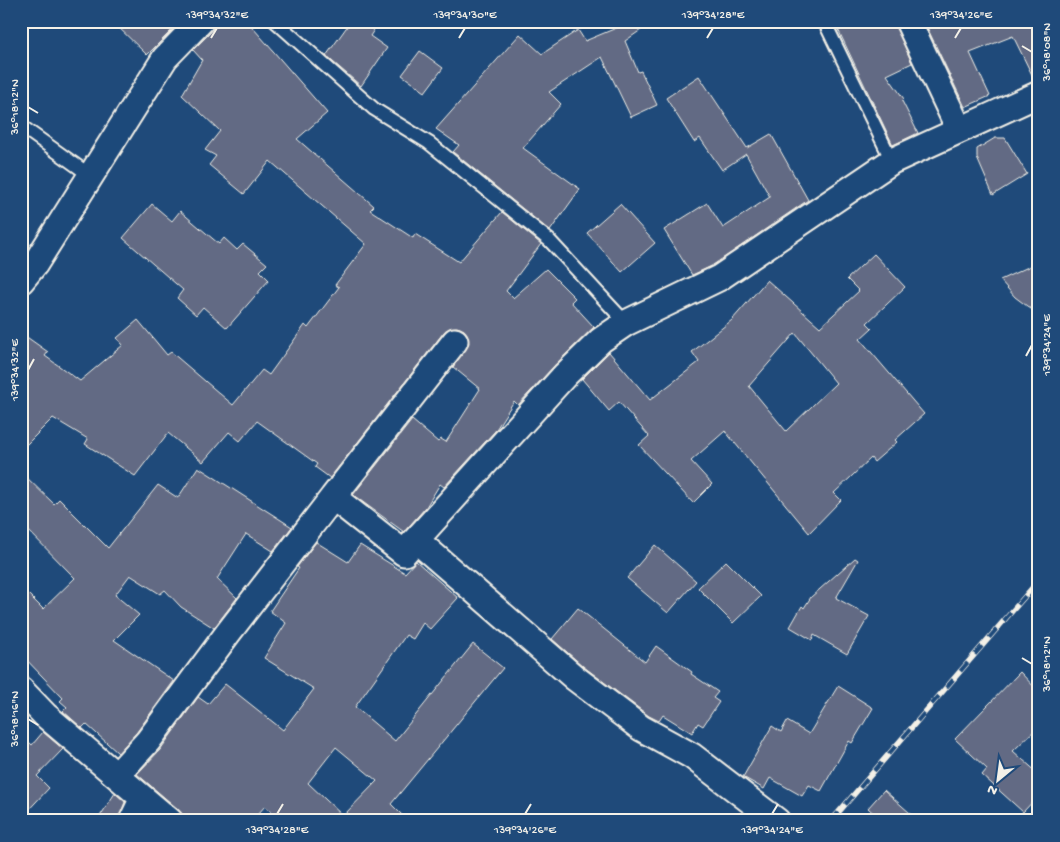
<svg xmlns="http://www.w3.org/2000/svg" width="1060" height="842" font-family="'Gochi Hand',sans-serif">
<rect width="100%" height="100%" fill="#1f4a7a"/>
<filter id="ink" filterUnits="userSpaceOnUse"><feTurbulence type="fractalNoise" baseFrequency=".02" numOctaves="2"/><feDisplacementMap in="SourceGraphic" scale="10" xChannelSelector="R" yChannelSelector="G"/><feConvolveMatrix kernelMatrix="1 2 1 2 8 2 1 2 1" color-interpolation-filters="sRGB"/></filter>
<g filter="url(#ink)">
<!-- building -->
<path fill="#626b84" stroke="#f4f1e8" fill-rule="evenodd" d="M 112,21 L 181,21 L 147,55 Z
M 215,21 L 247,21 L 327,113 L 297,139 L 374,206 L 370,210 L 413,238 L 415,234 L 459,262 L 502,212 L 541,244 L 506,291 L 513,298 L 546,269 L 575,298 L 571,302 L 594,327 L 555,365 L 518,405 L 514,401 L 495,431 L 444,487 L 440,484 L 426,507 L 404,532 L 353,495 L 412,420 L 438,442 L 441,439 L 446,442 L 480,389 L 453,367 L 469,343 L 464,330 L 457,327 L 450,328 L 444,332 L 330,478 L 315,467 L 317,464 L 257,421 L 240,441 L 229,432 L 203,462 L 168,433 L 135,476 L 85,444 L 88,439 L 53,418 L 21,450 L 21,333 L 48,352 L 45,356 L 80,381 L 123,345 L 117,338 L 138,320 L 167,355 L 171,352 L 233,405 L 262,370 L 269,375 L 305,325 L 308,328 L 339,287 L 335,285 L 366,244 L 270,161 L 244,194 L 209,165 L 216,156 L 205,150 L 220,131 L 182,95 L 202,60 L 193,50 L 212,31 Z
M 351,21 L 362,21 L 374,30 L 370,36 L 387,48 L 361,86 L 326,56 Z
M 633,21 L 637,21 L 641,30 L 625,41 L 638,72 L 641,71 L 657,105 L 631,117 L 602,57 L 549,92 L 561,104 L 523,148 L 580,189 L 550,231 L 453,152 L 459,145 L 436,129 L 520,34 L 542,54 L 578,30 L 585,41 Z
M 834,21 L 894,21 L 912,63 L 887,75 L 904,99 L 902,101 L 918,133 L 893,145 Z
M 924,21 L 1039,21 L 1039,80 L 1035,81 L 1013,36 L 970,53 L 990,96 L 965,107 Z
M 420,51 L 443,68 L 425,92 L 402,75 Z
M 699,76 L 747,148 L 771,134 L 808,200 L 712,266 L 692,275 L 664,230 L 707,203 L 723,228 L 770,197 L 746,154 L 722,170 L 700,138 L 694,142 L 666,98 Z
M 995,138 L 1005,138 L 1027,174 L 993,195 L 977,158 L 977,149 Z
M 152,204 L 172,221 L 180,211 L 219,244 L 224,238 L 237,250 L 243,244 L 267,264 L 260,271 L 269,280 L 227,328 L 203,307 L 196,315 L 177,298 L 183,290 L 123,238 Z
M 620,204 L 655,243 L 622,272 L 587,233 Z
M 874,254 L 905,287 L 867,323 L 872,328 L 860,339 L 924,414 L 895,440 L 897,442 L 874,462 L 871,458 L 834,493 L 841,500 L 809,533 L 725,431 L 691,461 L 712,484 L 693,503 L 639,445 L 649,436 L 619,402 L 609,411 L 582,379 L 609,352 L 650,400 L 699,362 L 692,352 L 732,320 L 767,280 L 820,327 L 859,291 L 847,279 ZM 795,333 L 836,383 L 786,431 L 749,386 Z
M 1039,262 L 1039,315 L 1015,297 L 1000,280 Z
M 198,467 L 292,527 L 273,551 L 246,534 L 217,579 L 237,598 L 214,628 L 181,607 L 165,590 L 160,594 L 130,575 L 115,595 L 139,615 L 114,640 L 174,681 L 137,732 L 118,753 L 86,724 L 82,728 L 63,711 L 67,707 L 60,701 L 63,698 L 21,654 L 21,587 L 43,609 L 75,578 L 21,523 L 21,472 L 54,504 L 59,499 L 108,548 L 158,485 L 178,498 Z
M 316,542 L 348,562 L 360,545 L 405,573 L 416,561 L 458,598 L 430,629 L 423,623 L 413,639 L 406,635 L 355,707 L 395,741 L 473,644 L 503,668 L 391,804 L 408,821 L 282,821 L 265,806 L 252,821 L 184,821 L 179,810 L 137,774 L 160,750 L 198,697 L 208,704 L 225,684 L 283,730 L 314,689 L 264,658 L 286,623 L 270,611 L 299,568 L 297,567 ZM 336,747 L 377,781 L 343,816 L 308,783 Z
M 655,545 L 696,581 L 668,613 L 627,578 Z
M 855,558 L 858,560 L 836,598 L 869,616 L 847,654 L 814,635 L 812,640 L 790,627 L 802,606 L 804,608 L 811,597 Z
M 726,561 L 761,596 L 733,623 L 698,588 Z
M 578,608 L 645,662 L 656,646 L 692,672 L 691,674 L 718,692 L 713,698 L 719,702 L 703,726 L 698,723 L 692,733 L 663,715 L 659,721 L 649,716 L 584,667 L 552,639 Z
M 1020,672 L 1039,692 L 1039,726 L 1013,751 L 1039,774 L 1039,795 L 1023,812 L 982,775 L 987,769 L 955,739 Z
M 838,686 L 873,708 L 852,743 L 849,741 L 821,791 L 809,785 L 802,796 L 770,778 L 764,789 L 743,777 L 772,726 L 781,732 L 787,721 L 809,734 Z
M 43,732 L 63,749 L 37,776 L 49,788 L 21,818 L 21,734 L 32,745 Z
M 884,790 L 919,821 L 882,821 L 868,808 Z
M 115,793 L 125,802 L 118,821 L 97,821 Z"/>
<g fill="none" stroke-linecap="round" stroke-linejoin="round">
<defs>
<path id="lane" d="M 275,21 L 374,109 L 429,143 L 549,240 L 626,323
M 824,21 L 892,161
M 21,126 L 91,176"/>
<path id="street" d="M 908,21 L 959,129
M 21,281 L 35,264 L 165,58 L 201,21
M 333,497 L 455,341
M 416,540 L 575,678 L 641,728 L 692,756 L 777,821
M 21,690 L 45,715 L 170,821
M 117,775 L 148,741 L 228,633 L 333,497 L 404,553 L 565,375 L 601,340 L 626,323 L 719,278 L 892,161 L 1039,94
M 132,821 L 143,798"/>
</defs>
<!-- lane casing -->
<use href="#lane" stroke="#f4f1e8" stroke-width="16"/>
<!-- street casing -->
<use href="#street" stroke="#f4f1e8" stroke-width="29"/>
<!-- lane -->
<use href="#lane" stroke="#1f4a7a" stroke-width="12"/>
<!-- street -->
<use href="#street" stroke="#1f4a7a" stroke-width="25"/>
<defs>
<path id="rail" d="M 831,821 L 1039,580"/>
</defs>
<!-- rail casing -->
<use href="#rail" stroke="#f4f1e8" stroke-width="5.5"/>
<!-- rail -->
<use href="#rail" stroke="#1f4a7a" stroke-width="4" stroke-dasharray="11" stroke-linecap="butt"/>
</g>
</g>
<!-- ticks -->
<path fill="none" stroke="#f4f1e8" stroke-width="2" d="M 211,38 L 217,28M 459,38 L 465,28M 707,38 L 713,28M 955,38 L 961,28M 1022,46 L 1032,52M 28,107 L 38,113M 1026,356 L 1032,345M 28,370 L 34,359M 1022,658 L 1032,664M 28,719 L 38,725M 277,814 L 283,804M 525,814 L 531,804M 772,814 L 778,804"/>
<!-- margin -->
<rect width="1060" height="842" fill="none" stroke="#1f4a7a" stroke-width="55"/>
<!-- north arrow -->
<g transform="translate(998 780) rotate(209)" stroke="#1f4a7a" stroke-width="4" paint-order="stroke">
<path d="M0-4L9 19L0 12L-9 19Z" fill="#f4f1e8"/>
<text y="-8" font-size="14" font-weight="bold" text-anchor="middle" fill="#f4f1e8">N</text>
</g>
<rect x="28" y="28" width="1004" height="786" fill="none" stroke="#f4f1e8" stroke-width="2"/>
<g font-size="12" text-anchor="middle" fill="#f4f1e8">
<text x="217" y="18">139°34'32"E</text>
<text x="465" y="18">139°34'30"E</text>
<text x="713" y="18">139°34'28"E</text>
<text x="961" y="18">139°34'26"E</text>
<text transform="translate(1046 52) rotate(-90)" y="4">36°18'08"N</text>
<text transform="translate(14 107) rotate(-90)" y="4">36°18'12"N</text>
<text transform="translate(1046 345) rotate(-90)" y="4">139°34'24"E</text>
<text transform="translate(14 370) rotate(-90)" y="4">139°34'32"E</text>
<text transform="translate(1046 664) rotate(-90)" y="4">36°18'12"N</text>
<text transform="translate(14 719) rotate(-90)" y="4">36°18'16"N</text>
<text x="277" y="833">139°34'28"E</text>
<text x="525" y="833">139°34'26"E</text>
<text x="772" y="833">139°34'24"E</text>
</g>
</svg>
